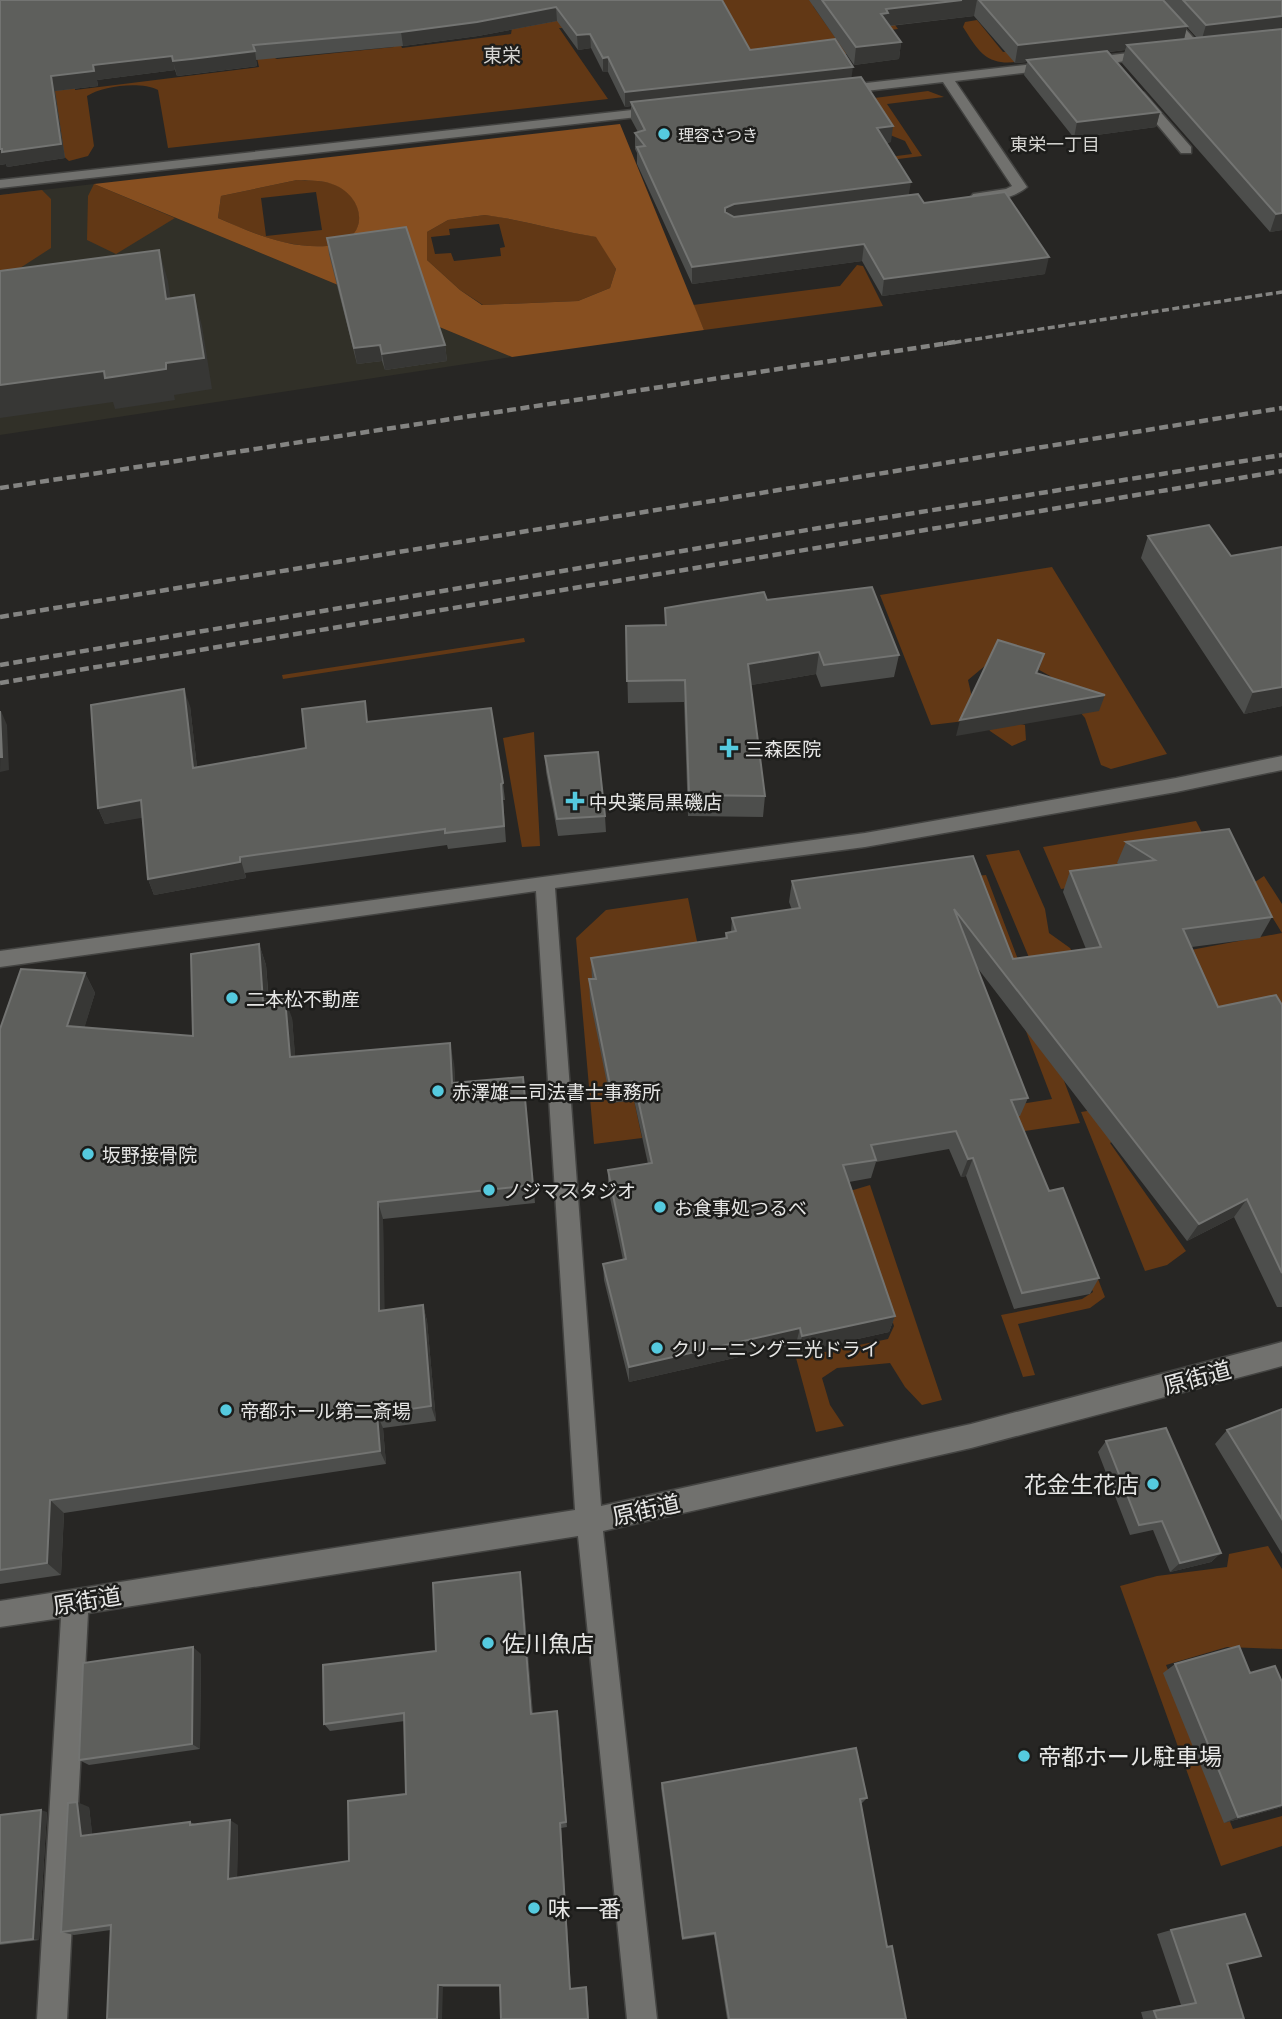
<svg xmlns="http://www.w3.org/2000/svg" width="1282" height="2019" font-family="Barlow,'Noto Sans JP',sans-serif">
<rect width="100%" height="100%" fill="#272624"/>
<!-- built -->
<path fill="#313028" d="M 94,184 L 512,357 L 0,435 L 0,195 Z"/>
<!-- green -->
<path fill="#623815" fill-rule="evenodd" d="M 717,0 L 877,0 L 898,29 L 889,30 L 813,6 L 847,54 L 779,62 L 763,81 Z
M 386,8 L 402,48 L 511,34 L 512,28 L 558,13 L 565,28 L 559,28 L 608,99 L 168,148 L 158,90 C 140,81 103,86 87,96 L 94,146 L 88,156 L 69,161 L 60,153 L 0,61 L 76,76 L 75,90 L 259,67 L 255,49 L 277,59 L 394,47 Z
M 977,20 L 1003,52 L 1060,45 C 1039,56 1005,73 983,54 C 975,47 969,36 963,27 L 965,22 Z
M 928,91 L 944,97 L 887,104 L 922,156 L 851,165 L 850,162 L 912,154 L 905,141 L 890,135 L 867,99 Z
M 297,180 C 307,181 320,180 330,183 C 367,194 372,242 327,246 C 288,249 252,233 218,218 L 221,196 ZM 316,192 L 322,230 L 266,236 L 261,198 Z
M 94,184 L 175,218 L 116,254 L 87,240 L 88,196 Z
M 42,190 L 51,199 L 51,248 L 0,281 L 0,195 Z
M 485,215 C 523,220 558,231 597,237 L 616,269 L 610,288 L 578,301 L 483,305 L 460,290 L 427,260 L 427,232 L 448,220 ZM 499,224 L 505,247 L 500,248 L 501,256 L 454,261 L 451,253 L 435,254 L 431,237 L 450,235 L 449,229 Z
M 857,265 L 863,266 L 883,306 L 704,330 L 693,305 L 840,286 Z
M 1052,567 L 1167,754 L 1111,769 L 1101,765 L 1085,718 L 1050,676 L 1018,658 L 986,665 L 968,680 L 973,702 L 997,719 L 1025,725 L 1026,740 L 1012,746 L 990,731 L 982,719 L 931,725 L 880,595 Z
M 524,638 L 525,642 L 283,679 L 282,675 Z
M 534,732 L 540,846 L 522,847 L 503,738 Z
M 1196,821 L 1210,848 L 1132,878 L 1061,889 L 1043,847 Z
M 1019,850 L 1045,909 L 1049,933 L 1070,948 L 1078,963 L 1033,967 L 986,855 Z
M 986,875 L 1080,1123 L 949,1142 L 972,1112 L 1052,1099 L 967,877 Z
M 1264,876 L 1282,904 L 1282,1009 L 1181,1010 L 1180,952 L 1282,933 L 1252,884 Z
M 688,898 L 698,946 L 611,1103 L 634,1100 L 642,1138 L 594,1144 L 576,938 L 606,910 Z
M 1118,1106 L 1133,1128 L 1110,1143 L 1186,1251 L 1167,1265 L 1145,1271 L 1081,1112 Z
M 870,1185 L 942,1400 L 922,1405 L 905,1387 L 890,1363 L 837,1368 L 822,1378 L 830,1405 L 844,1426 L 816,1432 L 796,1358 L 888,1339 L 894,1326 L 850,1191 Z
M 1073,1215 L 1105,1297 L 1090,1308 L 1018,1324 L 1035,1375 L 1023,1377 L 1001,1315 L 1082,1299 L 1093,1292 L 1064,1217 Z
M 1268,1546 L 1282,1569 L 1282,1649 L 1227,1647 L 1166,1665 L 1233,1829 L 1282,1816 L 1282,1846 L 1221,1866 L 1120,1586 L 1157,1576 L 1227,1567 L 1229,1554 Z"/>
<!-- forest -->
<path fill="#874f20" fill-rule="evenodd" d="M 620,124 L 704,330 L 512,357 L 94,184 ZM 297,180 C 307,181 320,180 329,183 C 367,194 372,242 327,246 C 289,249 252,233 218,218 L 221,196 ZM 485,215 C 523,220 558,231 596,237 L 616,269 L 610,288 L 578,301 L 482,305 L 460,290 L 427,260 L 427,232 L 448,220 Z"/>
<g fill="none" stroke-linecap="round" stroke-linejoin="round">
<defs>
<path id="minor" d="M 1147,0 L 1159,0 L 1201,46 L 1201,52 L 1193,52 Z
M 1153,50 L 1157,51 L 1157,57 L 1087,66 L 1081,62 L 1087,58 Z
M 1052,62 L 1056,63 L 1056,69 L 955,81 L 1027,187 C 1016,197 983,207 971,197 L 973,194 L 1006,189 L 1012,186 L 943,82 L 840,94 L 834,90 L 840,86 Z
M 1140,92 L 1144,93 L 1191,147 L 1191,153 L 1181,153 L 1136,99 L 1136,93 Z
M 659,107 L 664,108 L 664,114 L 0,188 L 0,180 Z
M 1282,756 L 1282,770 L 1176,792 L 865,847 L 555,888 L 601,1506 L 971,1424 L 1282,1342 L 1282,1366 L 971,1448 L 603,1531 L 657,2019 L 627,2019 L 578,1536 L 88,1613 L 67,2019 L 37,2019 L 61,1618 L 0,1627 L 0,1601 L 575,1510 L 536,891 L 0,967 L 0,951 L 865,833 L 1176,778 Z"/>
</defs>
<!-- minor casing -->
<use href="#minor" stroke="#434341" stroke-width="3"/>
<!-- minor -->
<use href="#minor" fill="#71716e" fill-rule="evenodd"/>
<!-- rail-far1 -->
<path stroke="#848482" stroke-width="3.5" stroke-dasharray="7 3.5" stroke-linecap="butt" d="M 944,344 L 1282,292"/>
<!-- rail -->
<path stroke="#848482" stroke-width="4.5" stroke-dasharray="9 4.5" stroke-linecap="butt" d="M 0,488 L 955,342
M 0,617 L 1282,408
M 0,665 L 819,528 L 1282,455
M 0,683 L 1282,471"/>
</g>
<!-- wall -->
<path fill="#4d4e4c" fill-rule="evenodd" d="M 0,0 L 722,0 L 750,50 L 852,78 L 891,142 L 886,143 L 909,195 L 924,203 L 1045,274 L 882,296 L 862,261 L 692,284 L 637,164 L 637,153 L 635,149 L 635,133 L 638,132 L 631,119 L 631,106 L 625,107 L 608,72 L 603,72 L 591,48 L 578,50 L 557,21 L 478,36 L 403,46 L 256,60 L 257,66 L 194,74 L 177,76 L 175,70 L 97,80 L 98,86 L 55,91 L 65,158 L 7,167 L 6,164 L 0,165 Z
M 809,0 L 1282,0 L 1282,230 L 1270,232 L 1122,63 L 1125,50 L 1109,52 L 1160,112 L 1156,127 L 1074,138 L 1024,75 L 1027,62 L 1015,63 L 974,16 L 890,26 L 901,42 L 899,59 L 854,65 ZM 1187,27 L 1197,38 L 1184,39 Z
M 327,238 L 445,345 L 447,361 L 385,370 L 382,361 L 357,364 L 329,254 Z
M 1148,536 L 1231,556 L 1282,547 L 1282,706 L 1244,714 L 1141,558 Z
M 767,600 L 899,655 L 894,677 L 821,687 L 816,674 L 751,685 L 765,796 L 763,817 L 688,816 L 684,702 L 628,703 L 626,626 L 665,625 L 665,608 Z
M 190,706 L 197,767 L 306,748 L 369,722 L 503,783 L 505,800 L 503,800 L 506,842 L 448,849 L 447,845 L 245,873 L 246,878 L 154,895 L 148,879 L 142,817 L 105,824 L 98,808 Z
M 545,756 L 605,816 L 606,832 L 558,836 L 546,772 Z
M 1126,842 L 1272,917 L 1260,938 L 1192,947 L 1218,1007 L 1282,1005 L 1282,1307 L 1277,1307 L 1234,1217 L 1187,1241 L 976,966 L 1028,1098 L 1020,1116 L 1018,1116 L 1049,1191 L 1099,1278 L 1090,1294 L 1014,1309 L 966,1176 L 961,1177 L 949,1149 L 876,1162 L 871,1178 L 849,1182 L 895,1316 L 889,1332 L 799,1352 L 796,1344 L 629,1382 L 604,1280 L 603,1264 L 623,1260 L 608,1188 L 608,1170 L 648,1164 L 634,1100 L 611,1103 L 590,999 L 589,979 L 592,979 L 591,958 L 725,939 L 726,933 L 731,932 L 732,918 L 792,910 L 789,902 L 792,881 L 973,856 L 1013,959 L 1086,949 L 1063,892 L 1070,871 L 1120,865 L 1117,863 Z
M 259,944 L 266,965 L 269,1001 L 292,1018 L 295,1057 L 454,1063 L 455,1083 L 525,1096 L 535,1203 L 383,1219 L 384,1311 L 423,1305 L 427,1321 L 436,1421 L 383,1428 L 386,1464 L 64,1513 L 61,1575 L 0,1584 L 0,1029 L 85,973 L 95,993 L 84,1028 L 193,1036 Z
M 1282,1409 L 1282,1554 L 1215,1444 L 1227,1430 Z
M 1106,1441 L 1221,1553 L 1211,1562 L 1170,1572 L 1153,1530 L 1130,1535 L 1098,1452 Z
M 522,1582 L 533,1714 L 559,1718 L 567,1827 L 561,1828 L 571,1989 L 587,1989 L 589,2019 L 501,2019 L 500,1987 L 443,1987 L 111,1930 L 74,1935 L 61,1932 L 89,1807 L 92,1834 L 190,1822 L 195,1824 L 238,1825 L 237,1878 L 349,1861 L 406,1794 L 405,1721 L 330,1731 L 324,1724 L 436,1651 Z
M 201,1654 L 200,1749 L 89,1765 L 79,1760 Z
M 1175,1664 L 1282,1807 L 1224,1823 L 1163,1673 Z
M 662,1783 L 867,1798 L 862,1803 L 860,1803 L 887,1947 L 906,2019 L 727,2019 L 714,1935 L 682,1940 L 661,1788 Z
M 47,1812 L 39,1940 L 0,1945 L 0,1815 Z
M 1171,1930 L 1227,1964 L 1244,2019 L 1143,2019 L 1141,2012 L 1181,2005 L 1157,1934 Z"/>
<!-- shaded-wall -->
<path fill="#373735" d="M 962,0 L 977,0 L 974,16 L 887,26 L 881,14 L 886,9 Z
M 556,7 L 557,21 L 478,36 L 403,46 L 401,32 Z
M 1282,16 L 1282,33 L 1201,42 L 1206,25 Z
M 1187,26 L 1183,44 L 1127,45 L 1125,50 L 1029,61 L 1027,60 L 1027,62 L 1015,63 L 1018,45 Z
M 590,34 L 591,48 L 578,50 L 577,35 Z
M 901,42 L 899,59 L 854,65 L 856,47 Z
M 255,51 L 257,66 L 177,76 L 173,61 Z
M 172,56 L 175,70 L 97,80 L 98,86 L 55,91 L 65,158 L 7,167 L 6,164 L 0,165 L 0,149 L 51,76 L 93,65 Z
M 608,57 L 608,72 L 603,72 L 603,58 Z
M 853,67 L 851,81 L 631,102 L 631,106 L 625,107 L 625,92 Z
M 1160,112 L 1156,127 L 1074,138 L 1077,122 Z
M 893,126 L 891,142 L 875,144 L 877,128 Z
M 911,182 L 908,199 L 725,225 L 725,208 L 734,204 Z
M 1282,213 L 1282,230 L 1270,232 L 1276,214 Z
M 864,244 L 862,261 L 692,284 L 692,267 Z
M 159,250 L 168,281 L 175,330 L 166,299 Z
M 1049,257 L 1045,274 L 882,296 L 884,279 Z
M 194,295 L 202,326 L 212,389 L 174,395 L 175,400 L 115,409 L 113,402 L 0,418 L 0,385 L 166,363 Z
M 380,345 L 382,361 L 357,364 L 354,348 Z
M 445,345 L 447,361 L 385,370 L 382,354 Z
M 819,652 L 816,674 L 746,686 L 748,664 Z
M 1044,654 L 1039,670 L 1031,689 L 1036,673 Z
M 1282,687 L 1282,706 L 1244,714 L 1253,692 Z
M 184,689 L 190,706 L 199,785 L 193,768 Z
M 1105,695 L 1099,711 L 956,736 L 960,720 Z
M 1,711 L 7,725 L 9,770 L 0,772 Z
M 141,800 L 147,817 L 105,824 L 98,808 Z
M 240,857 L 246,878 L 154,895 L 148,879 Z
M 259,944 L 266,965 L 270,1022 L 263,1002 Z
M 85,973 L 95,993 L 79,1046 L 67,1026 Z
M 285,998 L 292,1018 L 297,1077 L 290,1057 Z
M 450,1043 L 454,1063 L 456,1103 L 452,1083 Z
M 973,1158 L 966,1176 L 961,1177 L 968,1159 Z
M 1247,1199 L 1234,1217 L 1187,1241 L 1199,1224 Z
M 378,1202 L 383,1219 L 385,1328 L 379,1311 Z
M 423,1305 L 427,1321 L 436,1421 L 431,1406 Z
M 895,1316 L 889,1332 L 799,1352 L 802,1336 Z
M 800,1328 L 796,1344 L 629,1382 L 629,1367 Z
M 377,1414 L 383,1428 L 386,1464 L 380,1451 Z
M 50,1500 L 64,1513 L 61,1575 L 47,1563 Z
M 1221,1553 L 1211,1562 L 1170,1572 L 1180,1563 Z
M 520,1572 L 522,1582 L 533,1721 L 531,1714 Z
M 193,1647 L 201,1654 L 200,1749 L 192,1744 Z
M 557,1711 L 559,1718 L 567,1827 L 566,1822 Z
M 77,1802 L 89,1807 L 93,1840 L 81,1836 Z
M 1282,1805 L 1282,1807 L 1224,1823 L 1238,1817 Z
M 41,1810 L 47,1812 L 39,1940 L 33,1939 Z
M 230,1820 L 238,1825 L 237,1883 L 228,1879 Z
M 560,1823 L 561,1828 L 571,1991 L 570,1989 Z
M 438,1985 L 443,1987 L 442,2019 L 437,2019 Z
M 586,1987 L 587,1989 L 589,2019 L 588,2019 Z"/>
<!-- building -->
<path fill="#5e5f5c" stroke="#737472" stroke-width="2" d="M 0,0 L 722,0 L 750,50 L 835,39 L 853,67 L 625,92 L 608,57 L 603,58 L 590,34 L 577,35 L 556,7 L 477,22 L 401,32 L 253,45 L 255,51 L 191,59 L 173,61 L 172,56 L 93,65 L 94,71 L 51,76 L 61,144 L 2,152 L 2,149 L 0,149 Z
M 822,0 L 962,0 L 886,9 L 888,13 L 881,14 L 901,42 L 856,47 Z
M 979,0 L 1163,0 L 1187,26 L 1018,45 Z
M 1183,0 L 1282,0 L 1282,16 L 1206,25 Z
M 1282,29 L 1282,213 L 1276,214 L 1127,45 Z
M 1107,51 L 1160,112 L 1077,122 L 1027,60 Z
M 861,77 L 893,126 L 877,128 L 911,182 L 734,204 L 725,208 L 725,212 L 734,217 L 918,194 L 924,203 L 1005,192 L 1049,257 L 884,279 L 864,244 L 692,267 L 637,147 L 645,146 L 635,133 L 645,130 L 631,102 Z
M 406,227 L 445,345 L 382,354 L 380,345 L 354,348 L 327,238 Z
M 159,250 L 166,299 L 194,295 L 204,358 L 166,363 L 166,369 L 105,378 L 104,371 L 0,385 L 0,271 Z
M 1209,525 L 1231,556 L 1282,547 L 1282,687 L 1253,692 L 1148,536 Z
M 872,587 L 899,655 L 824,665 L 819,652 L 748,664 L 765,796 L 689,795 L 685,680 L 627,681 L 626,626 L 666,625 L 665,608 L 701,602 L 764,592 L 767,600 Z
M 998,640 L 1044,654 L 1036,673 L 1105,695 L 960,720 Z
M 184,689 L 193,768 L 306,748 L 302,709 L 365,701 L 367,722 L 491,708 L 503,783 L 501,784 L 504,826 L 445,833 L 445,829 L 240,857 L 240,862 L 148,879 L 141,800 L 98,808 L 91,705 Z
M 0,711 L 2,757 L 0,757 Z
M 598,752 L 605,816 L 557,819 L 545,756 Z
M 1229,829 L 1272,917 L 1183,929 L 1218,1007 L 1276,995 L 1282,1005 L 1282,1273 L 1247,1199 L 1199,1224 L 954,909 L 1028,1098 L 1011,1100 L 1049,1191 L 1063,1188 L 1099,1278 L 1022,1293 L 973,1158 L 968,1159 L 956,1131 L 871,1145 L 876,1160 L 843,1165 L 895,1316 L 802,1336 L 800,1328 L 629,1367 L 603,1264 L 626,1259 L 608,1170 L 652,1163 L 634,1081 L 610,1085 L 589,979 L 596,979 L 591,958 L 727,938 L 726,933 L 736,931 L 732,918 L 800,908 L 792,881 L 973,856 L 1013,959 L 1101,947 L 1070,871 L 1155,860 L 1126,842 Z
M 259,944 L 263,1002 L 285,998 L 290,1057 L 450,1043 L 452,1083 L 523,1077 L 533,1185 L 378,1202 L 379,1311 L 423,1305 L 431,1406 L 377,1414 L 380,1451 L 50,1500 L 47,1563 L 0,1570 L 0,1029 L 21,969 L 85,973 L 67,1026 L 193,1036 L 191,954 Z
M 1282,1409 L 1282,1519 L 1227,1430 Z
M 1166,1428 L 1221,1553 L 1180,1563 L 1162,1521 L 1139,1525 L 1106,1441 Z
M 520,1572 L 531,1714 L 557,1711 L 566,1822 L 560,1823 L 570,1989 L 586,1987 L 588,2019 L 501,2019 L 500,1985 L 438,1985 L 437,2019 L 107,2019 L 111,1925 L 61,1932 L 68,1803 L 77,1802 L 81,1836 L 190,1822 L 190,1825 L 230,1820 L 228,1879 L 349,1861 L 348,1801 L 406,1794 L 404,1713 L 324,1724 L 323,1665 L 436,1651 L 433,1583 Z
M 1239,1646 L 1250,1673 L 1275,1666 L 1282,1682 L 1282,1805 L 1238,1817 L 1175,1664 Z
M 193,1647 L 192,1744 L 79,1760 L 83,1663 Z
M 856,1748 L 867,1798 L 860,1799 L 887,1947 L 892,1946 L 906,2019 L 729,2019 L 715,1933 L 683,1938 L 662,1783 Z
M 41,1810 L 33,1939 L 0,1943 L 0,1815 Z
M 1245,1914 L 1261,1956 L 1227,1964 L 1244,2019 L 1157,2019 L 1154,2011 L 1196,2003 L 1171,1930 Z"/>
<!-- markers -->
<g fill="#55cadf" stroke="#1d1d1b" stroke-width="2.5">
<circle cx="664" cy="134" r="7"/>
<path d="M725.5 737.5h7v7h7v7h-7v7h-7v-7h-7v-7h7z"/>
<path d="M571.5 790.5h7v7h7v7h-7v7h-7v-7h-7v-7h7z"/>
<circle cx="232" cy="998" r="7"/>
<circle cx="438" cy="1091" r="7"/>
<circle cx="88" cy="1154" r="7"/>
<circle cx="489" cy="1190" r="7"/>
<circle cx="660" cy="1207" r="7"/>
<circle cx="657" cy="1348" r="7"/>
<circle cx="226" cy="1410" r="7"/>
<circle cx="1153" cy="1484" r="7"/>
<circle cx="488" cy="1643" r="7"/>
<circle cx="1024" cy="1756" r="7"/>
<circle cx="534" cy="1908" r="7"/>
</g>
<g text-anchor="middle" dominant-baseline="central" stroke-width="5" stroke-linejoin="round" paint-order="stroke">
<!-- far-poi labels -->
<g font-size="16" fill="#e6e6e5" stroke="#1d1d1b" text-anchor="start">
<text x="678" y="134">理容さつき</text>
</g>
<!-- far-neighbourhood labels -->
<g font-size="18" fill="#d7d6d3" stroke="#1d1d1b">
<text x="1055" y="144">東栄一丁目</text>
</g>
<!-- far-quarter labels -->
<g font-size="19" fill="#d7d6d3" stroke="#1d1d1b">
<text x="502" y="54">東栄</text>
</g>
<!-- poi labels -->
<g font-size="19" fill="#e6e6e5" stroke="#1d1d1b" text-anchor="start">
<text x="745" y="748">三森医院</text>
<text x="589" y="801">中央薬局黒磯店</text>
<text x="246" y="998">二本松不動産</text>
<text x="452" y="1091">赤澤雄二司法書士事務所</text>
<text x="102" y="1154">坂野接骨院</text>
<text x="503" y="1190">ノジマスタジオ</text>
<text x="674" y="1207">お食事処つるべ</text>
<text x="671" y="1348">クリーニング三光ドライ</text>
<text x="240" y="1410">帝都ホール第二斎場</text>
</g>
<!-- near-street labels -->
<g font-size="23" fill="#e6e6e5" stroke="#1d1d1b">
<text transform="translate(1197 1377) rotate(-15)">原街道</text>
<text transform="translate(646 1509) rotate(-12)">原街道</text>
<text transform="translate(87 1600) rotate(-9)">原街道</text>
</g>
<!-- near-poi labels -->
<g font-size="23" fill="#e6e6e5" stroke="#1d1d1b" text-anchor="start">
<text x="1139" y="1484" text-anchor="end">花金生花店</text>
<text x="502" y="1643">佐川魚店</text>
<text x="1038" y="1756">帝都ホール駐車場</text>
<text x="548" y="1908">味 一番</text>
</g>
</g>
</svg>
